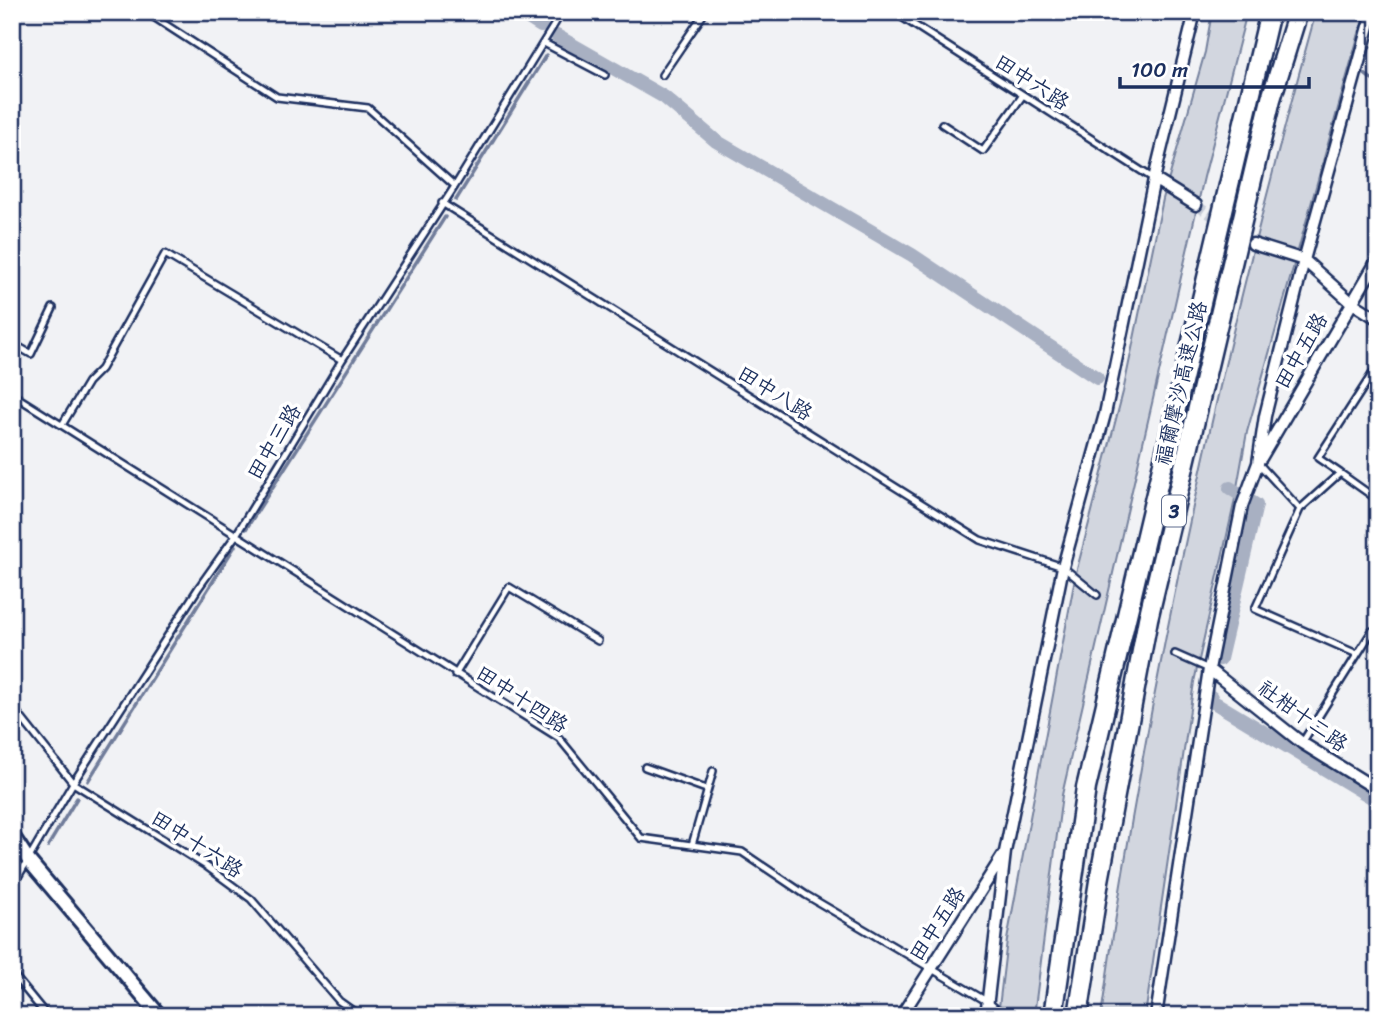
<svg xmlns="http://www.w3.org/2000/svg" width="1390" height="1028" font-family="Sriracha,'LXGW WenKai TC',sans-serif">
<rect width="100%" height="100%" fill="#f1f2f5"/>
<filter id="ink" filterUnits="userSpaceOnUse"><feTurbulence type="fractalNoise" baseFrequency=".0143" numOctaves="2"/><feDisplacementMap in="SourceGraphic" scale="14" xChannelSelector="R" yChannelSelector="G"/><feConvolveMatrix kernelMatrix="1 2 1 2 8 2 1 2 1" color-interpolation-filters="sRGB"/></filter>
<g filter="url(#ink)">
<!-- green -->
<path fill="#d2d6df" stroke="#76829e" stroke-width="2" d="M 1212,12 L 1247,12 L 1204,177 L 1062,795 L 1034,1016 L 998,1016 L 1007,940 L 1076,573 L 1123,392 L 1163,199 L 1205,52 Z
M 1316,12 L 1365,12 L 1247,432 L 1234,504 L 1194,682 L 1145,1016 L 1101,1016 C 1149,677 1224,342 1316,12 Z"/>
<g fill="none" stroke-linecap="round" stroke-linejoin="round">
<!-- stream -->
<path stroke="#707c9a" stroke-width="3.5" d="M 557,38 L 558,36
M 1362,72 L 1378,84
M 456,200 L 546,55
M 246,529 L 445,217
M 88,781 L 235,546
M 48,846 L 77,798"/>
<!-- canal -->
<path stroke="#a8b0c2" stroke-width="14" d="M 519,12 L 541,26
M 557,36 L 664,97 L 716,141 L 912,255 L 1097,378
M 1220,659 L 1256,505 L 1230,488
M 1211,697 L 1212,701 L 1378,801"/>
<!-- minor-tunnel -->
<path stroke="#c6cbd7" stroke-width="10" stroke-dasharray="10 5" stroke-linecap="butt" d="M 1196,205 L 1253,244"/>
<defs>
<path id="service" d="M 146,12 L 277,97 L 368,108 L 455,186
M 542,12 L 556,21
M 894,12 L 1154,179
M 544,43 L 605,75
M 662,75 L 705,12
M 942,124 L 983,151 L 1023,95
M 442,203 L 980,540 L 1063,567 L 1097,595
M 12,343 L 31,354 L 53,308
M 12,394 L 559,738 L 641,838 L 742,852 L 806,895 L 988,1002 L 1005,1016
M 62,425 L 88,382 L 101,369 L 165,254 L 342,360
M 1258,463 L 1300,509
M 1340,473 L 1378,500
M 1175,654 L 1209,669
M 1357,654 L 1255,609 L 1300,509 L 1340,473 L 1318,458 L 1378,365
M 455,675 L 509,587 L 598,641
M 12,706 L 73,783 L 206,866 L 251,899 L 339,1001 L 360,1016
M 1302,743 L 1372,631
M 645,767 L 706,789
M 692,845 L 713,771
M 12,887 L 73,783 L 199,587 L 236,535 L 342,360 L 455,186 L 562,12
M 12,973 L 47,1016"/>
<path id="minor" d="M 1154,179 L 1195,12
M 1253,244 L 1304,260 L 1351,302 L 1378,319
M 1261,458 L 1378,259
M 1209,669 L 1302,743 L 1378,790
M 901,1016 L 1004,854
M 986,1016 L 1005,852 L 1063,567 L 1105,414 L 1154,179 L 1196,205
M 1156,1016 L 1209,669 L 1242,506 L 1258,463 L 1265,416 L 1304,260 L 1373,12"/>
<path id="tertiary" d="M 12,835 L 29,861 L 160,1016"/>
<path id="motorway" d="M 1053,1016 L 1086,788 L 1270,12
M 1078,1016 L 1099,881 L 1148,619 L 1271,99 L 1298,12"/>
</defs>
<!-- service casing -->
<use href="#service" stroke="#1b2f5e" stroke-width="10"/>
<!-- minor casing -->
<use href="#minor" stroke="#1b2f5e" stroke-width="15"/>
<!-- tertiary casing -->
<use href="#tertiary" stroke="#1b2f5e" stroke-width="18"/>
<!-- motorway casing -->
<use href="#motorway" stroke="#1b2f5e" stroke-width="23"/>
<!-- service -->
<use href="#service" stroke="#fff" stroke-width="5"/>
<!-- minor -->
<use href="#minor" stroke="#fff" stroke-width="10"/>
<!-- tertiary -->
<use href="#tertiary" stroke="#fff" stroke-width="12"/>
<!-- motorway -->
<use href="#motorway" stroke="#fff" stroke-width="18"/>
</g>
</g>
<g text-anchor="middle" dominant-baseline="central" stroke-width="7" stroke-linejoin="round" paint-order="stroke">
<!-- shield labels -->
<rect fill="#fff" stroke="#5f6d8e" stroke-width="2" x="1162" y="495.5" width="24" height="31" rx="5"/>
<g font-size="19" font-weight="bold" fill="#1b2f5e">
<text x="1174" y="511">3</text>
</g>
<!-- street labels -->
<g font-size="21" fill="#1b2f5e" stroke="#fff">
<text transform="translate(1032 82) rotate(33)">田中六路</text>
<text transform="translate(1301 351) rotate(-60)">田中五路</text>
<text transform="translate(1181 383) rotate(-77)">福爾摩沙高速公路</text>
<text transform="translate(775 393) rotate(32)">田中八路</text>
<text transform="translate(274 442) rotate(-59)">田中三路</text>
<text transform="translate(522 699) rotate(33)">田中十四路</text>
<text transform="translate(1303 716) rotate(36)">社柑十二路</text>
<text transform="translate(197 844) rotate(33)">田中十六路</text>
<text transform="translate(937 924) rotate(-57)">田中五路</text>
</g>
</g>
<!-- margin -->
<rect width="1390" height="1028" fill="none" stroke="#fff" stroke-width="42"/>
<rect x="21" y="21" width="1348" height="986" fill="none" stroke="#1b2f5e" stroke-width="2.5" filter="url(#ink)"/>
<!-- scale -->
<path d="M1120 77v10h189v-10" fill="none" stroke="#1b2f5e" stroke-width="3.5"/>
<text x="1131" y="77" font-size="21" fill="#1b2f5e" stroke="#ffffff" stroke-width="5" paint-order="stroke">100 m</text>
</svg>
